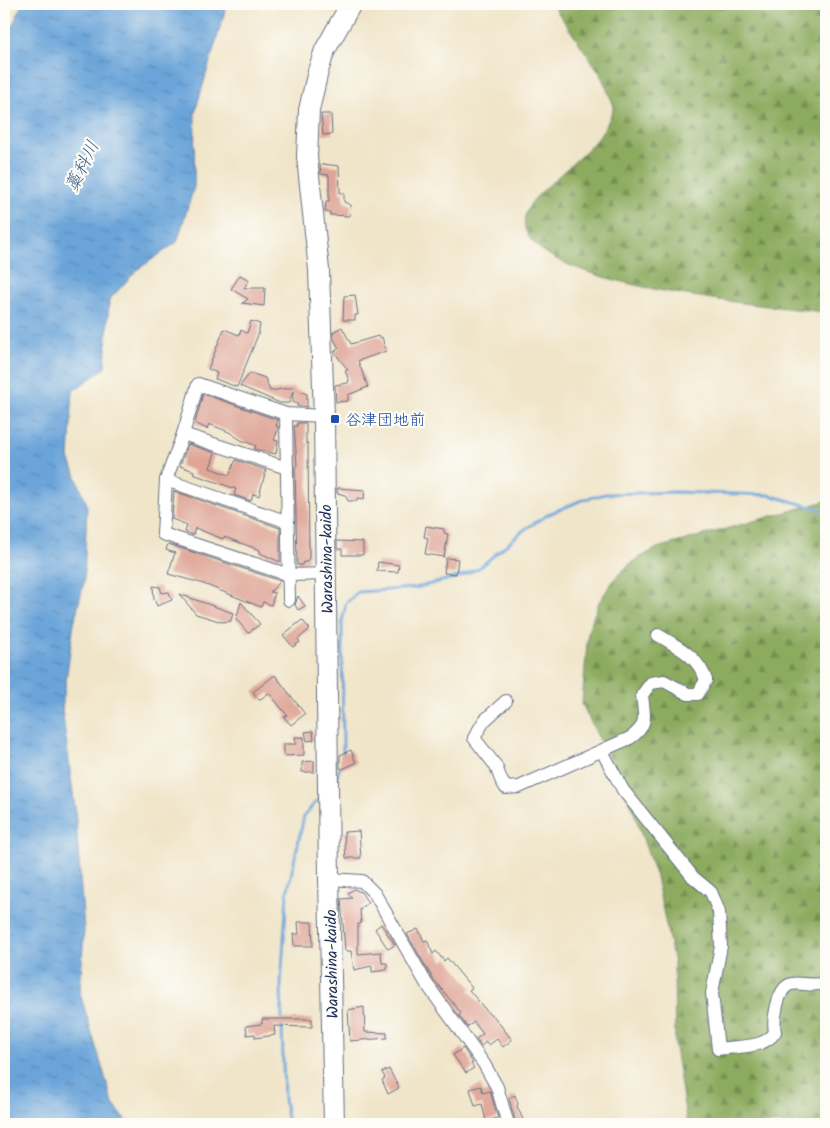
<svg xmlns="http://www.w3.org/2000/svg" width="830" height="1128" font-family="Kalam,'Klee One',sans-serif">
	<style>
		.forest { fill: url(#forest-firs); stroke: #546d5e }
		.water { fill: url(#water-ripples); stroke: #426a9c }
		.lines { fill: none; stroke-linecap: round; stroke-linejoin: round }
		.stream { stroke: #6aa4d9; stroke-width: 3 }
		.building { fill: #dfa698 }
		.minor-casing { stroke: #666f83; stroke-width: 14 }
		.trunk-casing { stroke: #666f83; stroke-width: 22 }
		.minor { stroke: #fff; stroke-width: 12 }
		.trunk { stroke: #fff; stroke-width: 20 }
		.transit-dot { fill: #1a4fb4; stroke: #fdfcf7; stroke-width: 2 }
		.labels { text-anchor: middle; stroke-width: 4.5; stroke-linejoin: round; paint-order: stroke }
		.transit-label { font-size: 16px; fill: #164399; stroke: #fdfcf7; text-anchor: start }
		.street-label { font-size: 16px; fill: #1b2f5e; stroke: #fdfcf7 }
		.water-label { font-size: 18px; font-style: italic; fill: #375889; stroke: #fdfcf7 }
	</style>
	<defs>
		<pattern id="forest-firs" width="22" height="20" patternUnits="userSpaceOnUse" patternTransform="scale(1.25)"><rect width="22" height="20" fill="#8cab5e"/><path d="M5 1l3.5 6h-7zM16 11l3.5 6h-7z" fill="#728c51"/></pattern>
		<pattern id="water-ripples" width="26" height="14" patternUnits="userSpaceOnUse" patternTransform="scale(1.25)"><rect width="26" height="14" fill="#6aa4d9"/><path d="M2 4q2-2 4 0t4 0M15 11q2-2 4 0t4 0" fill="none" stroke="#5686b3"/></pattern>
	</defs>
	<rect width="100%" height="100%" fill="#fdfcf7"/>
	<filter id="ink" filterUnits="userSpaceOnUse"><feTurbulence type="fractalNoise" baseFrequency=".02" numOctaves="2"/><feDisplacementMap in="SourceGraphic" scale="10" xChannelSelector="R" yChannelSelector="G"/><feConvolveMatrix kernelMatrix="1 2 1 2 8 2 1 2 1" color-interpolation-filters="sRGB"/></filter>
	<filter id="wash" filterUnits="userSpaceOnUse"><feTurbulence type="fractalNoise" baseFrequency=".0096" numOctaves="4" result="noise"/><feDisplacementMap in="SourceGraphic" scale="20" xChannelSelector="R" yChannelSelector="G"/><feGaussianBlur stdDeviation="1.12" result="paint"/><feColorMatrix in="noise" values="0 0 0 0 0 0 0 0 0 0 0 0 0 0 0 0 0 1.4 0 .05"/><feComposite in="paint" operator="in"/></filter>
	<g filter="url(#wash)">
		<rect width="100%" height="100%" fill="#f0e5c9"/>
		<g class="forest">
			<path d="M552,4H826V316L815,311C771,306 501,285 526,213C530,201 541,193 550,184C573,162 606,139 614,106L600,73Z"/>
			<path d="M826,501V1124H687L675,1047L674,963L656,877L631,804L582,704L588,631L599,602L616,577L632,562L657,548Z"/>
		</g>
		<path class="water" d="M22,4H227L195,112L194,187L177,242L137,270L109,300L105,368L73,391L69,458L87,505L84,582L74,623L62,709L75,808L84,930L80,993L113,1104L129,1124H4V45Z"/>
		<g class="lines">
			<g class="stream">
				<path d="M343,757L342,622L346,603L358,592L415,588L462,576L479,568L525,529L549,514L582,500L605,494L675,492L769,495L826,511"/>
				<path d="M336,778L341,765"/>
				<path d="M288,1124L284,1099L281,984L287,894L304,816L321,796"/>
			</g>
		</g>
		<g id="blocks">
			<g class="building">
				<path d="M321,114H331L332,134L323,135Z"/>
				<path d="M323,164L339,166L340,193H344V202L351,205L350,216L330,215V212H325L326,201H329V175L321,174L320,166Z"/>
				<path d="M240,275L249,280L244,288H265L264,306L242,303L248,299L231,289Z"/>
				<path d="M355,295L358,315H355V320H343L344,296Z"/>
				<path d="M251,321L260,324L258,335L237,387L215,379L217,373L208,369L224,329L239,335L241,330L247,333Z"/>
				<path d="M342,327L351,344L378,336L379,338L382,337L386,351L358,361L368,387L348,395V401L336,402L335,385L348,383L349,380L345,371L348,370L334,352L339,348L333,338V332Z"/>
				<path d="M250,373L265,378L270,391L295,387L294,389L307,394V407L297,406V403H293V391L289,403H280L240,386Z"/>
				<path d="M203,394L278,420L276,426H278V430L274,440L278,441L276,454L254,449L256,446L241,440L229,432L209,424L207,429L195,423Z"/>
				<path d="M297,423H306V443H308L309,557L307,562H303L302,565H297L295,467L297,465L294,426H297Z"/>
				<path d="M188,444L215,453L210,468L229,475L236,460L266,470L259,496L253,494L251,501L234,495L236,489L193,474L194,471L180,466Z"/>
				<path d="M337,488L365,490L364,499L357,498V501H348L345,495L337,493Z"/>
				<path d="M174,491L280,528V562L260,553V550L224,537L223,539L195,528L193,535L185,532L187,525L172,519Z"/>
				<path d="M426,526L444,529V533L448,534L444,557L425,554L428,538L424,537Z"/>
				<path d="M337,541L363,542V555H342V549H337Z"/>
				<path d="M168,544L281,581L270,592L275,593L271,605L263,602L261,607L201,583L168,574L175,553L166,550Z"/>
				<path d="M446,558L458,559L456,574L444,573Z"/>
				<path d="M378,562L399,565L398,572L377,571Z"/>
				<path d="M153,586L160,587L162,593L169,592L172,600L157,606L154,599Z"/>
				<path d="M179,594L233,613L231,621L222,622L196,614Z"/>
				<path d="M298,596L305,606L298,610L295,605Z"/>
				<path d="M241,602L260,624L248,633L236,619Z"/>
				<path d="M302,620L310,629L298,639L300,642L293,647L283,635Z"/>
				<path d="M275,675L305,714L291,725L284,717L287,715L269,693L259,700L253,692Z"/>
				<path d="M313,731L314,740L307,741L305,732Z"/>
				<path d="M295,737H304V755L284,756V744H296Z"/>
				<path d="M351,750L356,763L342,769L340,768V755Z"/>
				<path d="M314,761V772H302V762Z"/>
				<path d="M359,831L361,858H346L344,832Z"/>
				<path d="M354,889L361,892L368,903L360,909L361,924H358V954L381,952L382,963H387V970L372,972V966L354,970L351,951H345L341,899L352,898L348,893Z"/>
				<path d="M298,922H312L313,946H294L293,934H299Z"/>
				<path d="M381,924L395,945L388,949L375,929Z"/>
				<path d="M418,929L424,941L427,940L433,954L436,951L444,961L447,958L472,988L469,990L490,1015L492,1014L512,1040L503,1047L497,1039L489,1045L486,1042L481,1046L476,1039L483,1034L474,1022L467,1027L459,1015L461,1013L433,979L407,934Z"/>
				<path d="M364,1007L365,1032L387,1033V1038L350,1041L348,1010Z"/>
				<path d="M262,1019H312V1027L274,1026L275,1035L255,1038V1034L247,1035L246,1026L262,1024Z"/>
				<path d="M463,1048L473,1063L471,1064L474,1068L466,1073L453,1055Z"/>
				<path d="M389,1069L399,1088L388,1094L382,1080L385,1078L382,1072Z"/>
				<path d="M481,1086L483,1093L490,1091L498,1118L486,1121L482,1104L475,1106L470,1089Z"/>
				<path d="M515,1095L518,1104L517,1106L525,1124H516L509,1098Z"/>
			</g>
		</g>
	</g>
	<g filter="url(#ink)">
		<use href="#blocks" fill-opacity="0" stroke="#666f83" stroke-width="1"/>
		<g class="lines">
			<g class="minor-casing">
				<g id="minor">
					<path d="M286,414L289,600"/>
					<path d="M324,416L286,414L198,384L183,434L166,480L163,534L289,575L326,574"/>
					<path d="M183,434L287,468"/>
					<path d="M166,480L288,522"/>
					<path d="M506,701L484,721L474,738L496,766L501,780L506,788L519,787L630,738C649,725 644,715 642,695L651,683L664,681L688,694H698L706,680C698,656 678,647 658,635"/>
					<path d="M602,751L623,790L693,877L711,892L719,912L721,946L712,993L718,1049C736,1046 765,1049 775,1032C773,1022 775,1015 777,1005C786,970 801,990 826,983"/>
					<path d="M329,879L362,881L375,894L426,983L484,1064L497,1087L508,1124"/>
				</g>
			</g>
			<g class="trunk-casing">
				<path id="trunk" d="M334,1124L329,879L324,416L319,270L307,157L309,110L318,71L325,50L351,4"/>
			</g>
			<use href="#minor" class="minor"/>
			<use href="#trunk" class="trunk"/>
		</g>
	</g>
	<rect class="transit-dot" x="330" y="414" width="10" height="10" rx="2.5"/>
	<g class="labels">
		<g class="transit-label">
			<text x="345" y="425">谷津団地前</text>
		</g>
		<g class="street-label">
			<text transform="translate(326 559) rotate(-91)" y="6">Warashina-kaido</text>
			<text transform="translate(331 964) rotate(-91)" y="6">Warashina-kaido</text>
		</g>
		<g class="water-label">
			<text transform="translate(82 166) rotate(-64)" y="6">藁科川</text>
		</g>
	</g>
	<rect width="830" height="1128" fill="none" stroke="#fdfcf7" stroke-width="20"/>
</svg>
